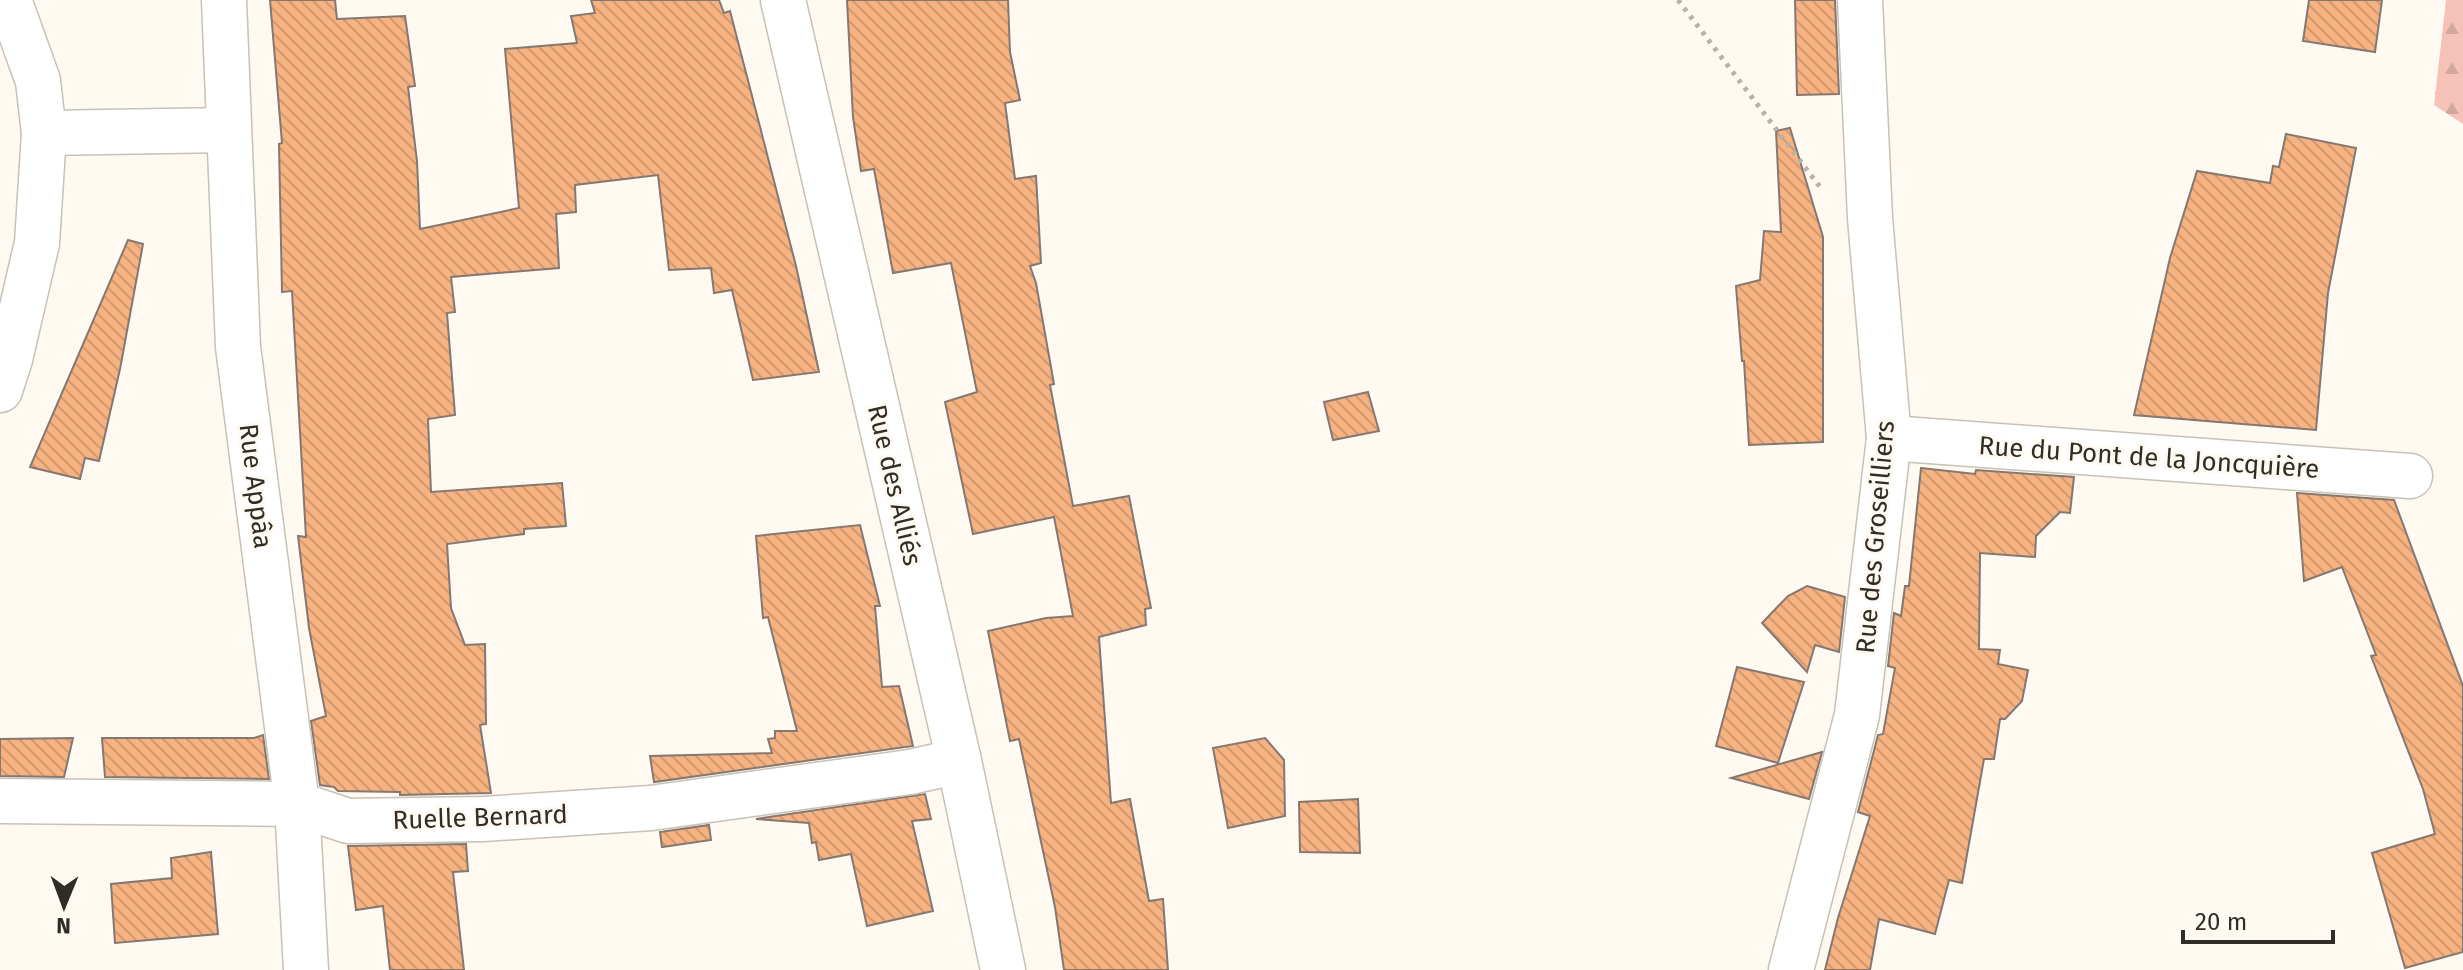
<svg xmlns="http://www.w3.org/2000/svg" width="2463" height="970" font-family="'Fira Sans',sans-serif">
	<style>
		.forest { fill: url(#forest-firs) }
		.building { fill: url(#building-back-hatch); stroke: #847871; stroke-width: 2 }
		.lines { fill: none; stroke-linecap: round; stroke-linejoin: round }
		.street-casing { stroke: #c8c1b5; stroke-width: 47 }
		.secondary-casing { stroke: #c8c1b5; stroke-width: 47 }
		.path { stroke: #b7b3ac; stroke-width: 5; stroke-dasharray: 4 6; stroke-linecap: butt }
		.street { stroke: #fff; stroke-width: 44 }
		.secondary { stroke: #fff; stroke-width: 44 }
		.labels { text-anchor: middle; stroke-width: 6; stroke-linejoin: round; paint-order: stroke }
		.street-label { font-size: 26px; fill: #302d28; stroke: #fefaf2 }
	</style>
	<defs>
		<pattern id="forest-firs" width="22" height="20" patternUnits="userSpaceOnUse" patternTransform="scale(2)"><rect width="22" height="20" fill="#f6c2b8"/><path d="M5 1l3.5 6h-7zM16 11l3.5 6h-7z" fill="#d3a79e"/></pattern>
		<pattern id="building-back-hatch" width="6" height="6" patternUnits="userSpaceOnUse" patternTransform="scale(2)"><rect width="6" height="6" fill="#f7b281"/><path d="M-1 5l2 2M0 0l6 6M5-1l2 2" fill="none" stroke="#d4996f"/></pattern>
	</defs>
	<rect width="100%" height="100%" fill="#fefaf2"/>
	<path class="forest" d="M2446,0H2463V124L2434,105Z"/>
	<g class="building">
		<path d="M270,0H335L337,19L405,16L415,86L408,87L417,161L420,229L519,208L505,49L577,43L571,16L595,13L591,0H719L724,13L730,11L796,266L819,372L753,380L732,290L714,293L711,268L669,270L658,175L575,185L576,212L556,214L559,268L451,277L455,312L447,313L455,415L428,419L431,492L562,483L566,526L524,529V534L447,544L451,608L465,645L485,644L486,724L480,725L491,793L400,795V792L338,791L334,787L320,785L311,721L326,716L309,628L298,536L306,537L292,291L282,292L279,144L282,143Z"/>
		<path d="M847,0H1008L1010,52L1020,100L1005,103L1015,179L1036,176L1041,263L1030,266L1036,283L1054,384L1050,385L1073,506L1129,496L1151,608L1145,609L1146,625L1099,637L1111,803L1130,799L1149,901L1163,899L1168,970H1064L1055,907L1019,739L1010,741L988,631L1046,618L1073,616L1054,517L973,534L945,402L977,392L951,263L893,273L874,169L861,171L853,117Z"/>
		<path d="M1795,0H1835L1839,94L1797,95Z"/>
		<path d="M2309,0H2382L2375,52L2303,41Z"/>
		<path d="M1790,128L1823,237V442L1749,445L1744,361H1742L1736,286L1760,280L1764,231L1781,232L1776,131Z"/>
		<path d="M2286,134L2356,148L2328,293L2316,430L2134,415L2170,258L2197,171L2270,183L2273,166L2279,167Z"/>
		<path d="M128,240L143,244L120,369L99,461L85,458L80,479L30,467Z"/>
		<path d="M1368,392L1379,431L1333,440L1324,402Z"/>
		<path d="M1921,468L1975,474L1976,470L2074,477L2070,513L2060,512L2036,536L2035,557L1980,553L1979,649L2000,650L1998,664L2028,670L2022,701L2005,719H2000L1994,759H1984L1962,883L1949,880L1935,934L1879,919L1870,970H1825L1838,918L1870,816L1858,812L1878,735L1883,734L1895,668L1888,666L1894,613L1901,616L1905,586H1909Z"/>
		<path d="M2297,493L2394,500L2463,686V952L2405,968L2372,853L2435,834L2423,789L2371,656L2376,655L2342,567L2304,581Z"/>
		<path d="M860,525L880,606H875L882,687L899,686L913,746L654,782L650,756L772,753L768,739L775,738V731H797L768,617L763,618L756,536Z"/>
		<path d="M1807,586L1845,597L1839,652L1815,645L1807,672L1762,623L1788,596Z"/>
		<path d="M1737,667L1804,682L1778,763L1716,746Z"/>
		<path d="M263,735L269,779L105,777L102,738H254Z"/>
		<path d="M73,738L64,777L0,776V739Z"/>
		<path d="M1265,738L1284,760L1285,816L1228,828L1213,748Z"/>
		<path d="M1822,752L1809,799L1731,778Z"/>
		<path d="M925,794L931,819L912,821L933,911L867,926L851,854L819,860L816,842L812,843L809,823L756,819Z"/>
		<path d="M1358,799L1360,853L1300,852L1299,802Z"/>
		<path d="M709,825L711,840L662,847L660,832Z"/>
		<path d="M466,844L468,871L453,872L464,970H390L383,906L356,910L348,846Z"/>
		<path d="M211,852L218,934L115,943L111,884L172,878L171,858Z"/>
	</g>
	<g class="lines">
		<g class="street-casing">
			<g id="street">
				<path d="M9,0L38,81L44,133"/>
				<path d="M0,390L10,359L37,243L44,133L228,130"/>
				<path d="M1889,438L2410,476"/>
				<path d="M0,801L297,804L348,821L483,819L651,808L910,772L959,761"/>
				<path d="M1791,970L1857,715L1889,438L1870,218L1860,0"/>
			</g>
		</g>
		<g class="secondary-casing">
			<g id="secondary">
				<path d="M224,0L238,347L297,804L306,970"/>
				<path d="M783,0L959,761L1003,970"/>
			</g>
		</g>
		<path class="path" d="M1678,0L1820,187"/>
		<use href="#street" class="street"/>
		<use href="#secondary" class="secondary"/>
	</g>
	<g class="labels">
		<g class="street-label">
			<text transform="translate(2149 457) rotate(4)" y="9">Rue du Pont de la Joncquière</text>
			<text transform="translate(895 485) rotate(77)" y="9">Rue des Alliés</text>
			<text transform="translate(256 486) rotate(83)" y="9">Rue Appâa</text>
			<text transform="translate(1875 537) rotate(-85)" y="9">Rue des Groseilliers</text>
			<text transform="translate(480 817) rotate(-2)" y="9">Ruelle Bernard</text>
		</g>
	</g>
	<g transform="translate(64 906) rotate(181)" stroke="#fefaf2" stroke-width="6" paint-order="stroke">
	<path d="M0-6L14 30L0 20L-14 30Z" fill="#302d28"/>
	<text y="-12" font-size="22" font-weight="bold" text-anchor="middle" fill="#302d28">N</text>
	</g>
	<path d="M2183 930v12h150v-12" fill="none" stroke="#302d28" stroke-width="4"/>
	<text x="2195" y="930" font-size="24" fill="#302d28" stroke="#fefaf2" stroke-width="6" paint-order="stroke">20 m</text>
</svg>
